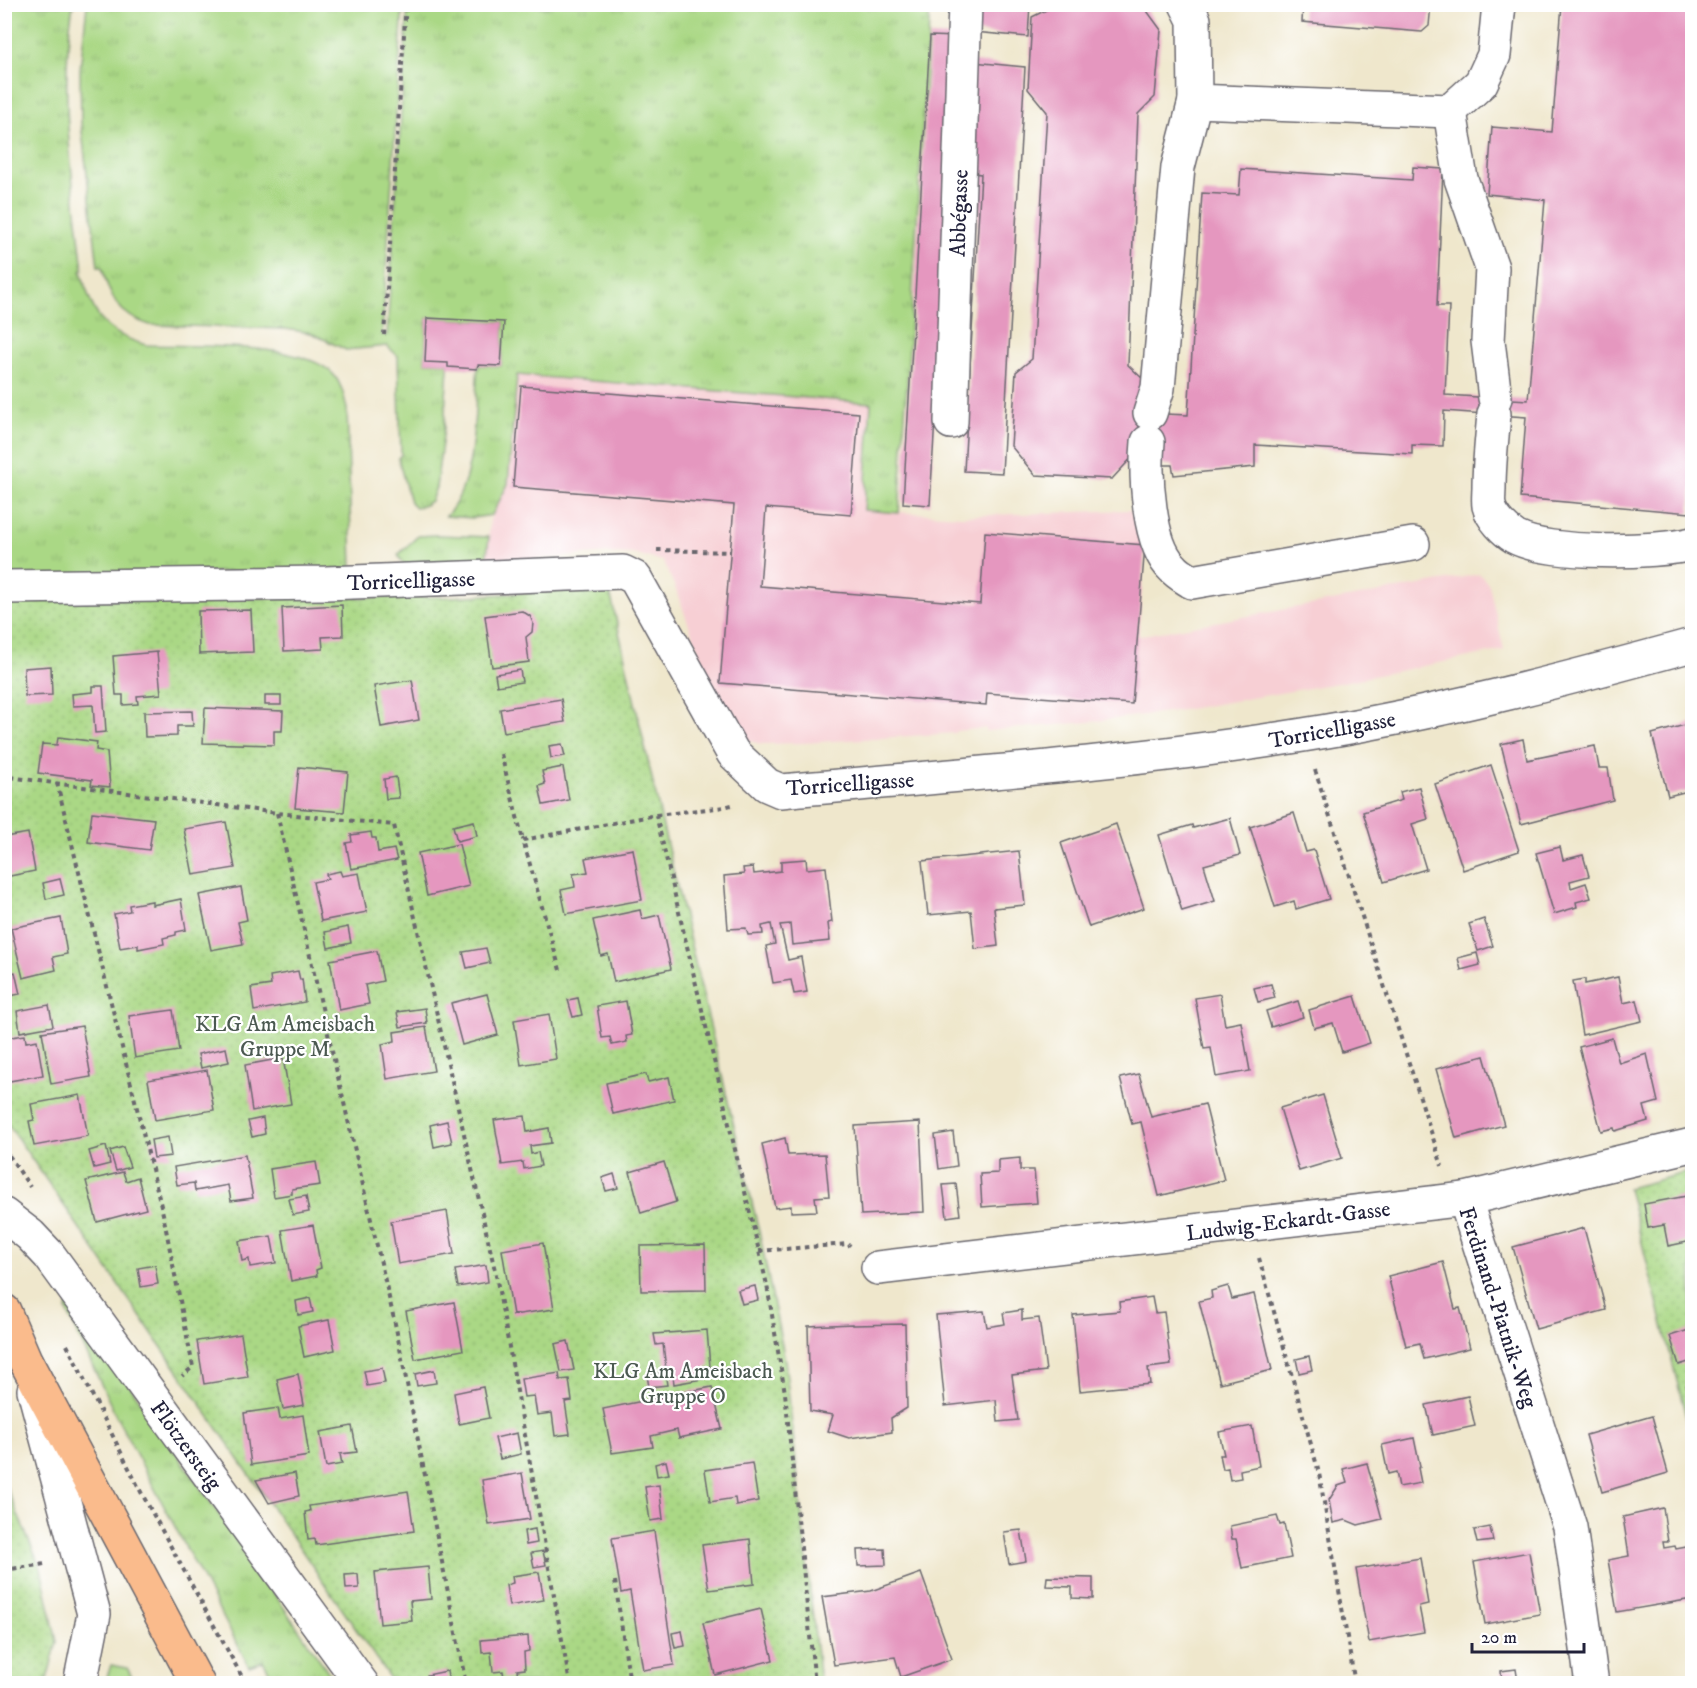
<svg xmlns="http://www.w3.org/2000/svg" width="1697" height="1688" font-family="'IM FELL DW Pica',serif">
	<style>
		.built { fill: #f7cfd4 }
		.grass { fill: url(#grass-tufts); stroke: #667d60; stroke-width: 1.5 }
		.park { fill: url(#park-dots); stroke: #667d60; stroke-width: 1.5 }
		.building { fill: #e597bf }
		.lines { fill: none; stroke-linecap: round; stroke-linejoin: round }
		.minor-casing { stroke: #6a676e; stroke-width: 36 }
		.major-casing { stroke: #6a676e; stroke-width: 36 }
		.path { stroke: #6a676e; stroke-width: 4; stroke-dasharray: 4.5 4.5; stroke-linecap: butt }
		.minor { stroke: #fff; stroke-width: 33 }
		.major { stroke: #fabb8c; stroke-width: 33 }
		.labels { text-anchor: middle; stroke-width: 4.5; stroke-linejoin: round; paint-order: stroke }
		.street-label { font-size: 22px; fill: #22223b; stroke: #fff }
		.park-label { font-size: 22px; fill: #4b5951; stroke: #fff }
	</style>
	<defs>
		<pattern id="grass-tufts" width="24" height="20" patternUnits="userSpaceOnUse" patternTransform="scale(1.5)"><rect width="24" height="20" fill="#aad885"/><path d="M3 7l-1-3M5 7V3M7 7l1-3M15 17l-1-3M17 17v-4M19 17l1-3" fill="none" stroke="#92b974"/></pattern>
		<pattern id="park-dots" width="8" height="8" patternUnits="userSpaceOnUse" patternTransform="scale(1.5)"><rect width="8" height="8" fill="#aad885"/><path d="M2 2h.1M6 6h.1" fill="none" stroke="#92b974" stroke-width="1.8" stroke-linecap="round"/></pattern>
	</defs>
	<rect width="100%" height="100%" fill="#fff"/>
	<filter id="ink" filterUnits="userSpaceOnUse"><feTurbulence type="fractalNoise" baseFrequency=".0167" numOctaves="2"/><feDisplacementMap in="SourceGraphic" scale="12" xChannelSelector="R" yChannelSelector="G"/><feConvolveMatrix kernelMatrix="1 2 1 2 8 2 1 2 1" color-interpolation-filters="sRGB"/></filter>
	<filter id="wash" filterUnits="userSpaceOnUse"><feTurbulence type="fractalNoise" baseFrequency=".008" numOctaves="4" result="noise"/><feDisplacementMap in="SourceGraphic" scale="24" xChannelSelector="R" yChannelSelector="G"/><feGaussianBlur stdDeviation="1.35" result="paint"/><feColorMatrix in="noise" values="0 0 0 0 0 0 0 0 0 0 0 0 0 0 0 0 0 1.4 0 .05"/><feComposite in="paint" operator="in"/></filter>
	<g filter="url(#wash)">
		<rect width="100%" height="100%" fill="#efe7cc"/>
		<path class="built" d="M517,375L871,403L865,510L961,516L1130,510L1145,545L1138,636L1480,574L1489,585L1504,650L1343,682L1182,710L1089,722L986,731V728L956,731L955,733L804,743L762,744L744,740L721,713L675,587L663,561L633,554L606,553L486,563L490,520L508,484Z"/>
		<g class="grass">
			<path d="M502,4L548,7L549,4L930,5L899,513L864,510L871,403L517,375L508,484L492,515L473,518L446,516C477,485 474,408 478,365L501,366L504,322L427,318L425,362L448,363V367L444,428L436,487L431,501L423,506L415,507L410,502L398,458L401,455L398,356L387,346L346,350L311,333L286,329L150,325C119,316 109,297 102,267H98L81,123L80,70L87,5H403L382,335H387L408,5Z"/>
			<path d="M5,5H73C58,92 73,183 83,270L81,271C93,315 101,332 146,345C191,347 304,341 334,375C342,385 344,396 347,409L352,569L5,577Z"/>
			<path d="M437,535L489,537L486,563L404,565L398,555L418,536Z"/>
			<path d="M71,1301L336,1683H276L263,1661L249,1666L116,1416L67,1311L68,1302Z"/>
			<path d="M111,1665L127,1668L135,1683H105Z"/>
		</g>
		<g class="park">
			<path d="M609,588L666,840L760,1236L785,1360L820,1683H393L5,1120V600L450,597Z"/>
			<path d="M1692,1171V1440L1628,1188Z"/>
			<path d="M4,1482L41,1569L57,1642L46,1683H5Z"/>
		</g>
		<g id="blocks">
			<g class="building">
				<path d="M976,4H1030L1028,37L974,32Z"/>
				<path d="M1058,4H1142L1161,30L1155,97L1138,114L1128,365L1145,381L1142,413L1188,415L1202,193L1239,195L1241,169L1412,180L1413,167L1443,169L1437,306H1449L1445,395L1528,400L1545,200L1487,194L1492,127L1552,132L1562,4H1692V486L1690,513L1520,498L1526,417L1444,411L1443,446L1412,445V454L1255,445V467L1174,475L1172,465H1154L1135,454L1112,479L1035,475L1011,446L1016,372L1032,359L1047,112L1028,89L1032,17Z"/>
				<path d="M1303,4H1431L1429,26L1422,32L1302,22Z"/>
				<path d="M930,36L957,37L930,505L903,503Z"/>
				<path d="M973,62L1025,67L1002,473L964,471L981,174L964,172Z"/>
				<path d="M427,318L504,322L501,366L478,365L477,369L448,367V363L425,362Z"/>
				<path d="M521,386L859,413L851,515L766,508L760,586L980,604L985,532L1145,545L1132,704L987,693L986,705L720,683L734,505L513,487Z"/>
				<path d="M342,605L343,636L322,637L323,649L284,651L282,608Z"/>
				<path d="M251,610L253,652L199,654L198,611Z"/>
				<path d="M522,611L530,616L533,623L532,632L526,637L529,662L492,667L485,616Z"/>
				<path d="M157,652L161,694L137,696L138,704L123,705V695H116L113,656Z"/>
				<path d="M51,666L52,695L25,696L24,668Z"/>
				<path d="M520,670L522,682L497,686L495,674Z"/>
				<path d="M412,680L419,720L381,727L374,686Z"/>
				<path d="M93,686H103L106,732L95,733L93,705L73,706L72,694L93,692Z"/>
				<rect x="265" y="696" width="16" height="9"/>
				<path d="M561,699L565,722L504,732L500,709Z"/>
				<path d="M205,708L283,711L282,731H274V745L203,743Z"/>
				<path d="M192,711L193,726H177V736L145,737L144,712Z"/>
				<path d="M1692,723V790L1668,796L1652,734Z"/>
				<path d="M58,737L97,742L96,750L107,752L110,787L91,785L92,780L38,773L42,744L57,745Z"/>
				<path d="M1523,739L1527,760L1595,746L1599,768H1608L1613,800L1521,824L1501,744Z"/>
				<path d="M562,744L565,756L551,758L549,746Z"/>
				<path d="M1491,765L1519,851L1463,870L1435,784Z"/>
				<path d="M299,767L348,772L344,812L295,808Z"/>
				<path d="M563,767L569,800L543,805L539,786L545,784L542,771Z"/>
				<path d="M396,777L399,798L386,799L384,779Z"/>
				<path d="M1419,787L1428,819L1412,824L1426,869L1384,882L1363,812L1402,800L1400,792Z"/>
				<path d="M92,812L154,819L149,850L88,842Z"/>
				<path d="M1294,813L1306,852L1314,850L1329,899L1296,909L1294,901L1275,907L1250,827Z"/>
				<path d="M1230,818L1240,855L1204,865L1215,901L1182,911L1159,835L1192,825L1193,828Z"/>
				<path d="M474,821L477,836L457,841L453,826Z"/>
				<path d="M226,822L235,868L193,875L184,829Z"/>
				<path d="M1116,824L1144,908L1089,927L1061,843Z"/>
				<path d="M371,832L372,838H376L378,852L394,849L397,860L351,869L346,843L352,842L351,835Z"/>
				<path d="M28,833L35,871L5,877V837Z"/>
				<path d="M459,844L469,886L427,896L418,853Z"/>
				<path d="M1560,847L1563,860L1583,855L1589,876L1570,881L1571,888L1586,883L1591,898L1576,902L1577,907L1554,914L1536,853Z"/>
				<path d="M633,849L642,900L566,914L561,890L575,887L573,874L588,872L585,858Z"/>
				<path d="M1019,851L1025,905L994,908L998,946L975,949L971,911L928,915L922,861Z"/>
				<path d="M806,859L807,869L826,867L832,922L828,923L830,941L792,945L790,924L780,925L788,960L801,957L807,992L794,994L791,980L773,983L766,946L775,944L771,924L762,926L763,934L748,935L746,928L728,929L724,876L744,874L743,868L753,867L754,874L781,871V861Z"/>
				<path d="M340,871L342,876L359,873L367,912L321,921L313,882L328,879L326,874Z"/>
				<path d="M60,879L64,895L46,899L43,883Z"/>
				<path d="M241,887L247,920L238,922L243,944L211,950L199,895Z"/>
				<path d="M181,899L186,930L176,932V935L163,938L164,944L138,949V945L120,948L114,914L130,911L129,905L152,901V905Z"/>
				<path d="M640,910L642,919L659,915L671,969L614,982L608,954L601,956L593,920Z"/>
				<path d="M61,918L67,954L53,957L56,970L23,978L11,928Z"/>
				<path d="M1484,919L1493,946L1478,951L1469,924Z"/>
				<path d="M348,927L351,943L328,948L325,932Z"/>
				<path d="M486,948L490,963L467,968L463,952Z"/>
				<path d="M377,951L383,981L365,985L369,1004L339,1010L330,960Z"/>
				<path d="M1477,953L1480,965L1461,970L1458,958Z"/>
				<path d="M298,971L300,980L302,979L305,1002L254,1011L251,988L271,985L270,976Z"/>
				<path d="M15,972L20,994L5,997L4,974Z"/>
				<path d="M1618,977L1623,1003L1637,1000L1642,1021L1582,1035L1573,981L1585,979V984Z"/>
				<path d="M1271,984L1275,998L1258,1002L1254,988Z"/>
				<path d="M487,994L498,1035L462,1045L451,1003Z"/>
				<path d="M1220,994L1225,1025L1241,1022L1250,1071L1216,1077L1211,1048L1204,1049L1195,998Z"/>
				<path d="M1355,996L1370,1043L1342,1052L1333,1023L1314,1028L1309,1010Z"/>
				<path d="M578,998L582,1015L573,1017L568,1000Z"/>
				<path d="M626,1001L632,1035L626,1036L627,1042L612,1045L610,1037L602,1038L597,1006Z"/>
				<path d="M1298,1001L1303,1017L1271,1027L1266,1011Z"/>
				<path d="M49,1005L53,1026L20,1032L17,1011Z"/>
				<path d="M425,1008L427,1023L400,1027L397,1012Z"/>
				<path d="M173,1010L179,1051L135,1058L129,1016Z"/>
				<path d="M549,1014L556,1059L521,1065L514,1020Z"/>
				<path d="M82,1026L91,1077L51,1084L42,1032Z"/>
				<path d="M426,1027L434,1071L387,1079L382,1044L395,1041L394,1032Z"/>
				<path d="M25,1035L26,1042L37,1040L43,1075L4,1082V1038Z"/>
				<path d="M1612,1038L1619,1063L1647,1054L1658,1102L1644,1106L1648,1121L1615,1131L1614,1128L1601,1131L1579,1047Z"/>
				<path d="M226,1048L229,1062L201,1068L198,1054Z"/>
				<path d="M1484,1056L1504,1125L1456,1138L1436,1069Z"/>
				<path d="M283,1058L291,1104L252,1111L245,1065Z"/>
				<path d="M207,1070L214,1110L155,1120L148,1080Z"/>
				<path d="M646,1074L648,1082L669,1077L674,1100L613,1114L606,1083Z"/>
				<path d="M1139,1074L1151,1117L1205,1104L1224,1180L1159,1196L1141,1122L1132,1124L1120,1078Z"/>
				<path d="M80,1095L88,1136L34,1146L29,1121L34,1120L31,1104Z"/>
				<path d="M1323,1095L1342,1158L1299,1171L1280,1108Z"/>
				<path d="M525,1116L527,1132L549,1128L551,1143L530,1146L531,1154L538,1152L541,1166L524,1169L523,1162L502,1165L494,1120Z"/>
				<path d="M263,1118L265,1134L252,1137L248,1121Z"/>
				<path d="M447,1121L452,1143L434,1147L430,1125Z"/>
				<path d="M920,1122L924,1212L861,1215L855,1126Z"/>
				<path d="M953,1132L957,1166L939,1169L935,1135Z"/>
				<path d="M168,1137L171,1156L154,1158L151,1140Z"/>
				<path d="M785,1138L788,1155L825,1154L829,1196L815,1197L817,1211L791,1212V1206L775,1208L762,1144Z"/>
				<path d="M106,1146L110,1164L94,1168L89,1151Z"/>
				<path d="M123,1147L130,1167L116,1171L110,1151Z"/>
				<path d="M245,1155L253,1198L231,1201L228,1185L195,1191L194,1183L177,1185L174,1167Z"/>
				<path d="M1020,1158V1170H1034L1037,1203L982,1207L980,1174L998,1173V1160Z"/>
				<path d="M316,1162L320,1185L292,1189V1194L274,1197L270,1169Z"/>
				<path d="M664,1162L676,1202L641,1213L630,1172Z"/>
				<path d="M123,1172L126,1181L138,1177L146,1209L97,1222L86,1181Z"/>
				<path d="M614,1174L618,1188L606,1191L602,1178Z"/>
				<path d="M956,1184L960,1215L947,1217L943,1185Z"/>
				<path d="M1692,1195V1241L1668,1246L1664,1225L1648,1228L1644,1204Z"/>
				<path d="M306,1196L309,1212L293,1215L289,1199Z"/>
				<path d="M447,1211L454,1254L398,1264L391,1221Z"/>
				<path d="M313,1225L321,1268L316,1270L317,1276L291,1281L282,1230Z"/>
				<path d="M1584,1228L1606,1310L1536,1329L1513,1247Z"/>
				<path d="M271,1236L276,1263L250,1267L249,1259L242,1261L239,1241Z"/>
				<path d="M543,1243L554,1309L513,1315L502,1250Z"/>
				<path d="M705,1245L706,1290L641,1291L640,1246Z"/>
				<path d="M1443,1262L1455,1309L1460,1308L1470,1348L1424,1359L1420,1343L1406,1346L1388,1276Z"/>
				<path d="M155,1265L158,1284L141,1287L138,1268Z"/>
				<path d="M486,1265L488,1282L458,1287L455,1270Z"/>
				<path d="M755,1286L758,1300L742,1304L738,1290Z"/>
				<path d="M1228,1286L1232,1299L1254,1294L1272,1370L1220,1383L1199,1301L1212,1298L1211,1291Z"/>
				<path d="M1152,1297L1155,1313L1164,1312L1171,1365L1148,1368L1150,1384L1080,1391L1073,1315L1120,1311L1119,1302Z"/>
				<path d="M310,1298L313,1312L298,1315L296,1301Z"/>
				<path d="M454,1302L463,1350L415,1359L406,1311Z"/>
				<path d="M1022,1310V1320L1039,1318L1046,1371L1012,1375L1018,1420L998,1422L996,1400L945,1406L936,1315L984,1311L987,1327L1005,1324L1003,1313Z"/>
				<path d="M329,1320L335,1350L304,1357L298,1326Z"/>
				<path d="M853,1324V1325L905,1324L907,1408L891,1418L892,1432L849,1438L828,1431L833,1415L810,1411L808,1326Z"/>
				<path d="M1692,1329V1361L1679,1365L1670,1336Z"/>
				<path d="M707,1330L710,1367H706L708,1378L674,1384L672,1368L666,1369L663,1344L656,1345L654,1334Z"/>
				<path d="M241,1334L248,1377L204,1384L197,1341Z"/>
				<path d="M568,1341L574,1370L561,1372L555,1344Z"/>
				<path d="M1309,1356L1312,1370L1299,1373L1296,1359Z"/>
				<path d="M382,1368L385,1383L367,1386L364,1371Z"/>
				<path d="M434,1370L436,1383L417,1386L415,1374Z"/>
				<path d="M665,1372L667,1385L649,1387L647,1375Z"/>
				<path d="M559,1373L560,1380L569,1379L572,1401L565,1402L570,1434L555,1436L552,1413L537,1415L534,1396L524,1397L521,1379Z"/>
				<path d="M298,1374L304,1405L283,1409L277,1379Z"/>
				<path d="M1692,1383V1410L1686,1385Z"/>
				<path d="M483,1387L489,1418L459,1424L454,1393Z"/>
				<path d="M712,1387L722,1429L679,1438L677,1430L651,1436L653,1447L612,1453L603,1409Z"/>
				<path d="M1468,1396L1475,1426L1433,1435L1426,1405Z"/>
				<path d="M278,1408L280,1419L303,1415L309,1456L251,1465L244,1413Z"/>
				<path d="M1652,1416L1668,1473L1602,1492L1586,1435Z"/>
				<path d="M352,1426L357,1452L340,1454L342,1464L326,1467L320,1432Z"/>
				<path d="M1252,1426L1259,1466L1240,1470L1241,1478L1230,1480L1228,1468L1223,1469L1220,1455H1224L1219,1432Z"/>
				<path d="M517,1433L521,1454L500,1459L495,1438Z"/>
				<path d="M1414,1438L1420,1467L1418,1468L1421,1483L1399,1487L1396,1472L1388,1474L1382,1445Z"/>
				<path d="M666,1461L669,1474L657,1476L655,1464Z"/>
				<path d="M752,1463L758,1501L736,1505L735,1498L710,1502L705,1470Z"/>
				<path d="M1367,1463L1382,1519L1358,1525L1346,1520L1333,1523L1329,1500L1338,1486L1347,1483L1343,1469Z"/>
				<path d="M295,1473L299,1496L269,1503L256,1480Z"/>
				<path d="M522,1473L530,1519L489,1525L482,1480Z"/>
				<path d="M659,1485L663,1519L650,1521L645,1487Z"/>
				<path d="M408,1491L414,1531L316,1545L315,1539L308,1540L305,1512L310,1511L309,1506Z"/>
				<path d="M1663,1508L1668,1542H1663L1664,1548L1675,1546L1676,1549L1692,1546V1599L1617,1612L1608,1560L1629,1556L1623,1517Z"/>
				<path d="M1277,1516L1280,1525L1284,1524L1291,1558L1242,1568L1236,1539H1232L1230,1526Z"/>
				<path d="M1490,1527L1493,1541L1477,1543L1474,1530Z"/>
				<path d="M535,1529L537,1543L526,1545L524,1531Z"/>
				<path d="M4,1530L9,1553H4Z"/>
				<path d="M1021,1530L1026,1561L1009,1564L1004,1532Z"/>
				<path d="M654,1531L674,1665L643,1670L630,1591L621,1593L612,1538Z"/>
				<path d="M750,1539L754,1584L709,1590L702,1545Z"/>
				<path d="M885,1549L886,1565L858,1566L857,1550Z"/>
				<path d="M543,1551L546,1565L534,1567L531,1553Z"/>
				<path d="M1529,1552L1540,1614L1485,1624L1474,1562Z"/>
				<path d="M1420,1558L1428,1604L1419,1606L1424,1632L1369,1642L1356,1569Z"/>
				<path d="M428,1567L431,1599L410,1601L412,1621L380,1624L375,1572Z"/>
				<path d="M539,1572L544,1600L509,1606L506,1585L513,1583L512,1576Z"/>
				<path d="M921,1573L952,1659L901,1677L895,1657L834,1665L822,1597L871,1591Z"/>
				<path d="M358,1574L359,1588L346,1589L345,1575Z"/>
				<path d="M1047,1577L1093,1578V1599L1072,1598V1587L1046,1586Z"/>
				<path d="M761,1609L773,1660L715,1675L703,1623Z"/>
				<path d="M682,1631L685,1646L675,1648L672,1633Z"/>
				<path d="M528,1636L529,1651L524,1652L525,1669L517,1670L518,1677L504,1678L503,1671L493,1672L491,1652L482,1653L481,1640Z"/>
				<path d="M1516,1669L1518,1682L1502,1684L1501,1671Z"/>
				<path d="M447,1671L449,1683H428L427,1675Z"/>
				<path d="M1289,1680L1290,1683H1275V1682Z"/>
			</g>
		</g>
	</g>
	<g filter="url(#ink)">
		<use href="#blocks" fill-opacity="0" stroke="#6a676e" stroke-width="1.5"/>
		<g class="lines">
			<g class="minor-casing">
				<g id="minor">
					<path d="M1186,4L1194,20L1195,101L1450,111L1461,179L1492,268L1488,341L1495,398"/>
					<path d="M1450,111L1481,83L1494,55L1499,4"/>
					<path d="M1150,413L1158,388L1178,167L1195,101"/>
					<path d="M1494,414C1492,438 1489,463 1489,487C1489,493 1488,501 1489,506C1492,518 1505,531 1515,537C1548,555 1656,553 1692,544"/>
					<path d="M951,422L965,4"/>
					<path d="M1148,442C1145,474 1148,545 1173,568C1178,574 1186,578 1192,582L1413,544"/>
					<path d="M4,587L326,583L623,572L635,578L733,753L767,785L781,791C955,775 1130,763 1303,735C1435,714 1564,680 1692,645"/>
					<path d="M1465,1199L1570,1527L1592,1684"/>
					<path d="M4,1215L30,1235L49,1255L362,1684"/>
					<path d="M878,1268L1465,1199L1692,1145"/>
					<path d="M34,1390L94,1614L80,1684"/>
				</g>
			</g>
			<g class="major-casing">
				<path id="major" d="M4,1311L25,1360L198,1684"/>
			</g>
			<g class="path">
				<path d="M564,5V4"/>
				<path d="M384,335L406,4"/>
				<path d="M657,550L730,552"/>
				<path d="M4,698L9,777L277,813L394,825L496,1275L570,1684"/>
				<path d="M501,754L523,840"/>
				<path d="M1315,770L1442,1166"/>
				<path d="M57,783L163,1214L193,1367L182,1376"/>
				<path d="M277,813L396,1328L466,1684"/>
				<path d="M656,815L724,807L735,804"/>
				<path d="M560,970L523,840L656,815L767,1285L785,1393L815,1684"/>
				<path d="M4,1148L30,1187"/>
				<path d="M759,1251L848,1244L850,1246"/>
				<path d="M1259,1258L1319,1473L1355,1684"/>
				<path d="M67,1345L141,1492L246,1684"/>
				<path d="M4,1570L45,1564"/>
				<path d="M615,1581L630,1684"/>
			</g>
			<use href="#minor" class="minor"/>
			<use href="#major" class="major"/>
		</g>
	</g>
	<g class="labels">
		<g class="street-label">
			<text transform="translate(958 213) rotate(-88)" y="8">Abbégasse</text>
			<text transform="translate(411 580) rotate(-2)" y="8">Torricelligasse</text>
			<text transform="translate(1332 729) rotate(-10)" y="8">Torricelligasse</text>
			<text transform="translate(850 783) rotate(-4)" y="8">Torricelligasse</text>
			<text transform="translate(1288 1220) rotate(-7)" y="8">Ludwig-Eckardt-Gasse</text>
			<text transform="translate(1499 1307) rotate(72)" y="8">Ferdinand-Piatnik-Weg</text>
			<text transform="translate(187 1445) rotate(54)" y="8">Flötzersteig</text>
		</g>
		<g class="park-label">
			<text x="285" y="1031">KLG Am Ameisbach<tspan x="285" dy="25">Gruppe M</tspan></text>
			<text x="683" y="1378">KLG Am Ameisbach<tspan x="683" dy="25">Gruppe O</tspan></text>
		</g>
	</g>
	<rect width="1697" height="1688" fill="none" stroke="#fff" stroke-width="24"/>
	<path d="M1472 1643v9h112v-9" fill="none" stroke="#22223b" stroke-width="3"/>
	<text x="1481" y="1643" font-size="18" fill="#22223b" stroke="#ffffff" stroke-width="4.5" paint-order="stroke">20 m</text>
</svg>
